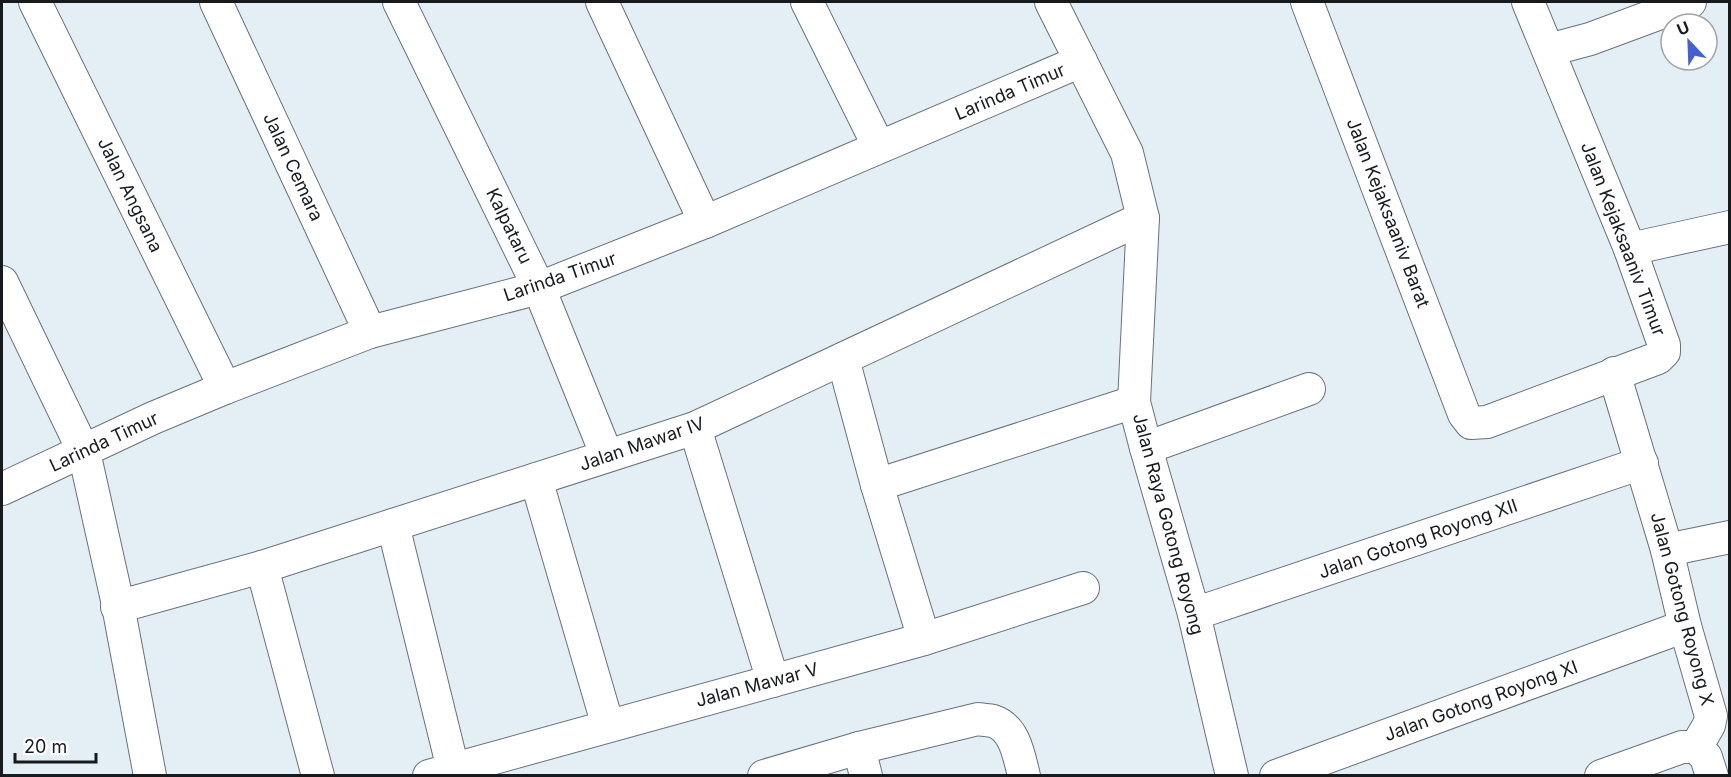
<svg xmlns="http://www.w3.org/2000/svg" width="1731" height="777" font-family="Inter,sans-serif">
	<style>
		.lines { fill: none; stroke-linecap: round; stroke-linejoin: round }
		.minor-casing { stroke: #697279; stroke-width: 34 }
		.minor { stroke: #fff; stroke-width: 32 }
		.labels { text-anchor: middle; stroke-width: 5; stroke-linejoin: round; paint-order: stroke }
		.street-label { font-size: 18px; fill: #181b1e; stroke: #fff }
	</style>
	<rect width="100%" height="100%" fill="#e3eef5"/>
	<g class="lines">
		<g class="minor-casing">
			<g id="minor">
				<path d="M35,2L225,388"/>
				<path d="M216,2L370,332"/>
				<path d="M399,2L539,288L607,456"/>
				<path d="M602,2L705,222"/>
				<path d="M807,2L879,147"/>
				<path d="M1051,2L1127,153L1143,218L1134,402L1146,448L1194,614L1232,776"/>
				<path d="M1307,2L1464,414L1471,423L1487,422L1658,358L1664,352V345L1630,249L1528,2"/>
				<path d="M1549,50L1590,39L1690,2"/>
				<path d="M1630,249L1730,227"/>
				<path d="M2,282L84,452L117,600L150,776"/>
				<path d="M843,359L877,485L924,639"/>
				<path d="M1614,373L1667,550L1685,626L1711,716L1709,725L1696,747"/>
				<path d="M695,428L773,681"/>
				<path d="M1146,448L1309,389"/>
				<path d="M536,479L608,726"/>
				<path d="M877,485L1134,402"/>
				<path d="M2,489L153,418L225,388L370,332L539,288L705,222L1081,61"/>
				<path d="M393,525L453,769"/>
				<path d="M1667,550L1730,537"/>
				<path d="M262,567L318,776"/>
				<path d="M117,607L262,567L695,428L1143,218"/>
				<path d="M1194,614L1642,463"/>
				<path d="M1696,747L1706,757L1712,776"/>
				<path d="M859,748L866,776"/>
				<path d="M429,776L924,639L1083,588"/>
				<path d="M764,776L859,748L978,719C983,720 988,720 993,721C1015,728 1019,756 1024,776"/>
				<path d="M1276,776L1685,626"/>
				<path d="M1601,776L1682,747H1696"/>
			</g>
		</g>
		<use href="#minor" class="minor"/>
	</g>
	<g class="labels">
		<g class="street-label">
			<text transform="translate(1010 92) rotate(-23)" y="6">Larinda Timur</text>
			<text transform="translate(293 167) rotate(65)" y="6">Jalan Cemara</text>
			<text transform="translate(130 195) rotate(64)" y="6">Jalan Angsana</text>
			<text transform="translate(1388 213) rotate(69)" y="6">Jalan Kejaksaaniv Barat</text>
			<text transform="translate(509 226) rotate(64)" y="6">Kalpataru</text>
			<text transform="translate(1623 239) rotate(69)" y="6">Jalan Kejaksaaniv Timur</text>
			<text transform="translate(560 277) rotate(-19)" y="6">Larinda Timur</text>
			<text transform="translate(104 442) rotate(-25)" y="6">Larinda Timur</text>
			<text transform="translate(642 444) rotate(-19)" y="6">Jalan Mawar IV</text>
			<text transform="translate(1168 524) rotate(75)" y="6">Jalan Raya Gotong Royong</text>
			<text transform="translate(1418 539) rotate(-19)" y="6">Jalan Gotong Royong XII</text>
			<text transform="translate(1682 609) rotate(75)" y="6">Jalan Gotong Royong X</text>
			<text transform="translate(757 685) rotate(-15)" y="6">Jalan Mawar V</text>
			<text transform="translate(1481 701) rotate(-20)" y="6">Jalan Gotong Royong XI</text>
		</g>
	</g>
	<rect width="1731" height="777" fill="none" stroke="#181b1e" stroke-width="6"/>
	<g transform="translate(1689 42) rotate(337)"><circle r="28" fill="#ffffff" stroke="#a3a4a5" stroke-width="1.5"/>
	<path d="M0-4.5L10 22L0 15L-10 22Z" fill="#4460d3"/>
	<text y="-9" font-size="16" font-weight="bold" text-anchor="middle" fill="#181b1e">U</text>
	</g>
	<path d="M15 753v9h81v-9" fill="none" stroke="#181b1e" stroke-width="3"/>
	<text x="24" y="753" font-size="18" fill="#181b1e" stroke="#ffffff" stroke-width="4.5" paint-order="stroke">20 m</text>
</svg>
